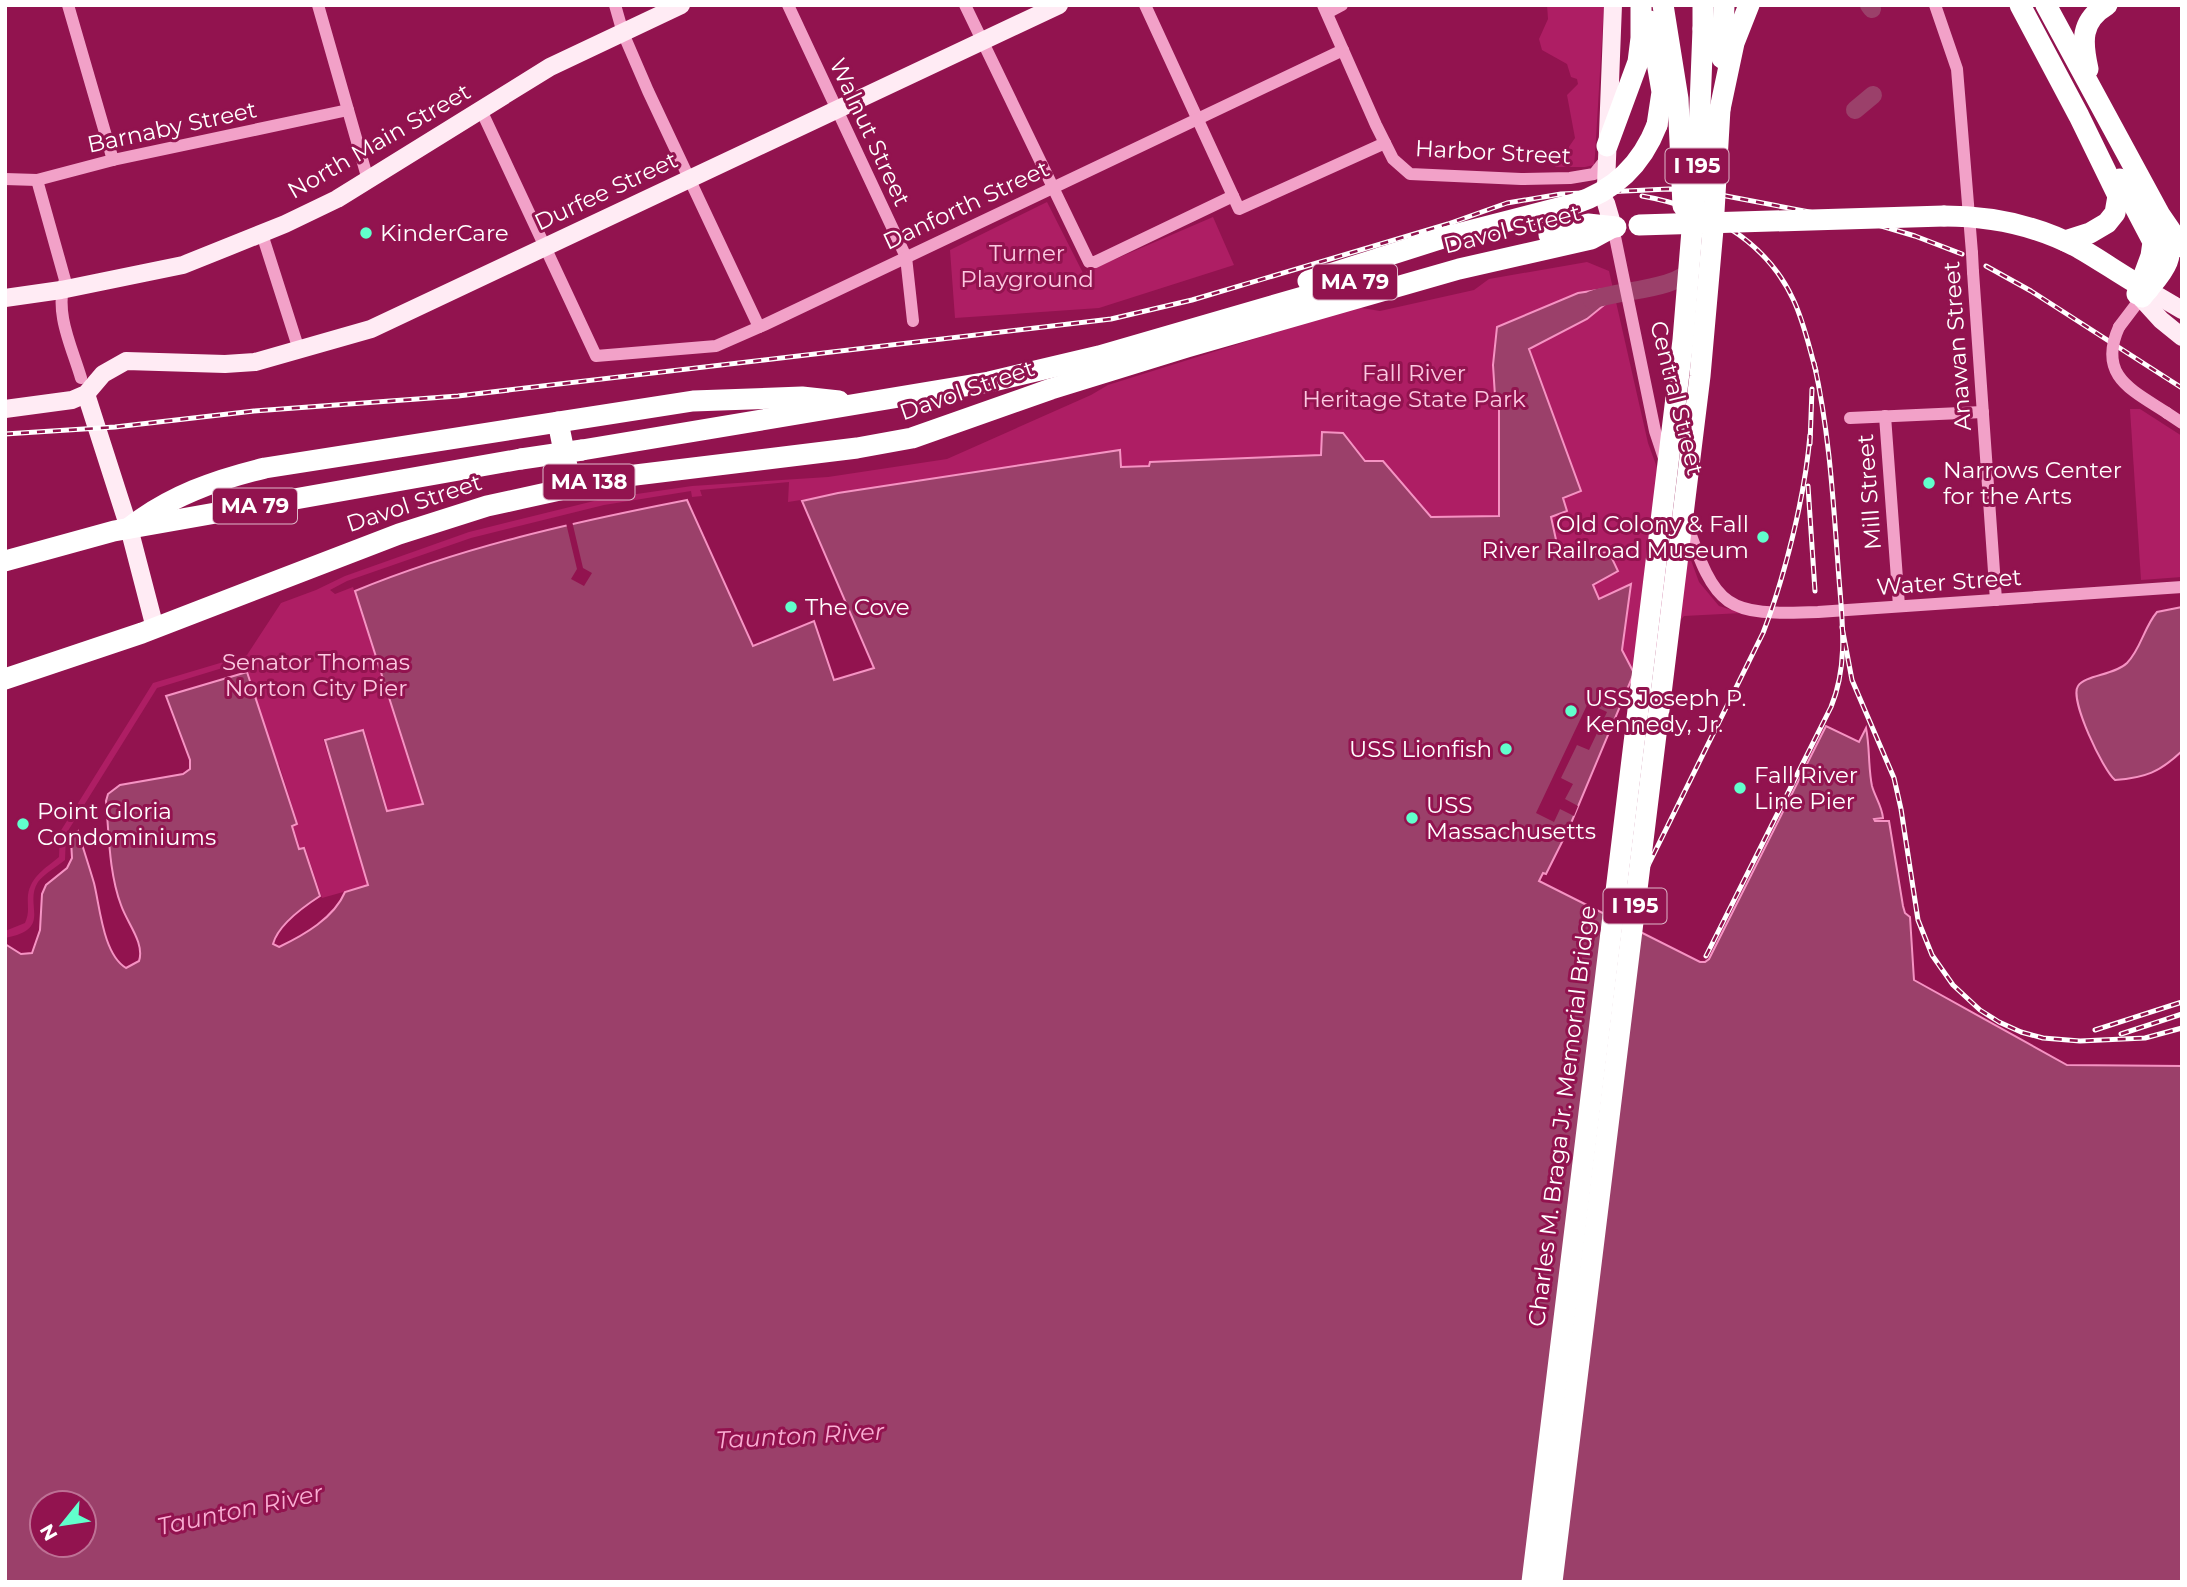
<svg xmlns="http://www.w3.org/2000/svg" width="2187" height="1587" font-family="Montserrat,sans-serif">
	<style>
		.green { fill: #ae1e64 }
		.water { fill: #9b406a; stroke: #f593c3; stroke-width: 2; fill-rule: evenodd }
		.pier { fill: #92134f }
		.lines { fill: none; stroke-linecap: round; stroke-linejoin: round }
		.river { stroke: #9b406a; stroke-width: 18 }
		.minor { stroke: #f2a1c8; stroke-width: 12 }
		.major { stroke: #ffebf4; stroke-width: 18 }
		.highway { stroke: #fff; stroke-width: 21 }
		.rail-casing { stroke: #fff; stroke-width: 5 }
		.rail { stroke: #92134f; stroke-width: 2.5; stroke-dasharray: 8; stroke-linecap: butt }
		.minor-bridge { stroke: #f2a1c8; stroke-width: 12 }
		.highway-bridge { stroke: #fff; stroke-width: 21 }
		.poi-dot { fill: #61ffcc; stroke: #92134f; stroke-width: 2.5 }
		.labels { text-anchor: middle; stroke-width: 6; stroke-linejoin: round; paint-order: stroke }
		.shield { fill: #92134f; stroke: #deb8ca; stroke-width: 2 }
		.shield-label { font-size: 21px; font-weight: bold; fill: #fff }
		.street-label { font-size: 23px; fill: #fff; stroke: #92134f }
		.poi-label { font-size: 23px; fill: #fff; stroke: #92134f; text-anchor: start }
		.park-label { font-size: 23px; fill: #fcc8e1; stroke: #92134f }
		.water-label { font-size: 24px; font-style: italic; fill: #f9add2; stroke: #92134f }
	</style>
	<rect width="100%" height="100%" fill="#92134f"/>
	<g class="green">
		<path d="M1547,5H1604L1595,155L1594,165L1585,167H1555L1575,138L1567,95L1578,84L1577,79L1571,77L1567,64L1542,50L1539,39L1548,19Z"/>
		<path d="M1047,202L1083,273L1213,217L1234,265L1099,308L955,318L950,250Z"/>
		<path d="M1587,262L1609,271L1648,443L1699,582L1719,606L1742,613L1684,616L1634,673L1622,650L1630,585L1599,599L1593,585L1560,558L1551,517L1563,498L1581,491L1529,348L1587,319L1609,301L1497,327L1493,365L1495,396H1499V516L1431,517L1383,461H1365L1342,433H1322L1321,455L1150,462V466L1121,468L1120,450L788,502L789,482L700,490L702,496L692,497L691,491L604,505L471,538L347,581L330,590L335,594L353,587L422,804L388,810L364,729L323,739L368,885L322,898L305,847L300,848L293,826L298,824L279,764H276L247,668L252,659L157,688L66,834L65,860C58,866 44,874 38,882C23,905 54,929 5,938V931L25,923C30,912 27,906 28,895C31,876 46,868 59,857L60,832L153,683L247,655L281,603L316,590L345,576L469,532L602,499L692,486L828,477L947,459L1091,395L1108,385L1356,307L1380,311L1474,290L1489,279Z"/>
		<path d="M2130,409H2140L2182,436V577L2141,580Z"/>
	</g>
	<g class="water">
		<path d="M1612,288L1614,299L1609,301L1587,319L1529,349L1581,491L1563,498L1567,511L1551,517L1560,558L1609,552L1618,571L1593,585L1599,599L1631,584L1622,650L1634,673L1569,828L1546,874L1543,873L1539,881L1700,962H1705L1709,959L1826,726L1859,742L1866,728C1870,747 1868,767 1872,786C1875,797 1882,806 1883,818L1874,819L1875,821H1889L1903,906L1905,913L1910,917L1914,980L2067,1065L2182,1066V1582H5V944L21,954L32,953L40,930L42,894L46,885L67,868L72,858L71,840L74,833L78,831C83,848 89,866 94,883C100,907 103,954 126,968L139,961C145,943 127,923 121,905C109,873 109,835 106,801L108,794L120,785L183,774L190,769V760L166,696L247,672L297,824L292,826L299,849L304,848L320,896C303,907 278,925 273,944L279,947C304,935 334,918 345,892L368,885L325,740L363,730L387,811L423,804L355,591C462,547 574,522 687,500L753,646L814,621L834,680L874,668L802,501L838,493L1120,450L1121,467L1149,466L1150,462L1321,455L1322,432L1343,433L1365,461H1383L1431,517L1499,516V397L1495,396L1493,365L1497,327L1578,293ZM42,1503H84V1545H42Z"/>
		<path d="M2182,607V751C2160,772 2145,778 2115,780C2103,770 2069,699 2078,686C2085,675 2115,675 2127,663C2141,649 2144,627 2157,612Z"/>
	</g>
	<g class="pier">
		<path d="M572,521L583,568L592,573L584,586L571,579L577,569L566,523Z"/>
		<path d="M1588,703L1607,712L1589,750L1577,745L1561,778L1573,784L1565,799L1578,806L1574,816L1560,809L1554,822L1536,813Z"/>
	</g>
	<g class="lines">
		<g class="river">
			<path d="M1869,5L1872,9"/>
			<path d="M1855,110L1873,95"/>
			<path d="M1592,300C1623,289 1675,291 1696,266"/>
		</g>
		<g class="minor">
			<path d="M68,5L113,160"/>
			<path d="M318,5L368,180"/>
			<path d="M615,5L623,33L648,91L759,327"/>
			<path d="M788,5L906,257L913,321"/>
			<path d="M965,5L1089,262H1095L1233,196"/>
			<path d="M1145,5L1239,209L1385,143"/>
			<path d="M1323,5L1376,125L1393,159L1410,174L1521,179L1570,178L1594,174L1606,159"/>
			<path d="M1935,5L1957,69L1972,253"/>
			<path d="M1327,13L1342,5"/>
			<path d="M481,110L596,356L716,346L764,325L1343,50"/>
			<path d="M5,179L37,180L113,160L348,110"/>
			<path d="M37,180L65,280C54,313 72,347 81,378"/>
			<path d="M1613,227L1655,431L1665,461"/>
			<path d="M262,234L299,350"/>
			<path d="M1973,272L1996,600"/>
			<path d="M2119,327L2141,298"/>
			<path d="M2167,413L2182,423"/>
			<path d="M1885,416L1899,606"/>
			<path d="M1850,418L1983,412"/>
			<path d="M1686,521C1716,609 1725,616 1818,612L2182,587"/>
		</g>
		<g class="major">
			<path d="M1606,185L1613,5"/>
			<path d="M1606,203L1613,227"/>
			<path d="M2148,290L2182,310"/>
			<path d="M5,298L61,290L183,265L285,224L337,199L550,67L681,5"/>
			<path d="M2141,298L2161,320L2182,337"/>
			<path d="M86,394L129,528L155,628"/>
			<path d="M5,409L72,400L86,394L103,374L126,361L225,364L255,362L371,329L1059,5"/>
		</g>
		<g class="highway">
			<path d="M1703,5V29"/>
			<path d="M2020,5L2079,116L2118,196L2115,213L2107,223L2090,233L2065,241"/>
			<path d="M2046,5L2160,215L2182,247"/>
			<path d="M1650,21L1662,92L1657,125"/>
			<path d="M1722,58L1724,5"/>
			<path d="M2088,69C2082,42 2080,21 2107,5"/>
			<path d="M1720,109L1734,43L1749,5"/>
			<path d="M1607,146L1638,62L1641,38V5"/>
			<path d="M2120,179L2153,242L2151,256L2137,294"/>
			<path d="M1944,216C1991,216 2036,225 2079,248C2102,261 2124,277 2148,290"/>
			<path d="M1549,235L1588,224L1616,227"/>
			<path d="M1308,281L1380,258"/>
			<path d="M2142,297C2159,275 2178,261 2166,230"/>
			<path d="M558,422L571,486"/>
			<path d="M582,450L989,382L1099,356L1348,284"/>
			<path d="M129,528C170,496 215,480 265,468L693,401L802,397L839,401"/>
			<path d="M5,561L114,531L521,459"/>
			<path d="M5,679L142,633L399,534L487,506L619,477L857,448L912,438L1051,389L1187,347L1459,269L1591,239L1613,227"/>
		</g>
		<g class="rail-casing">
			<g id="rail">
				<path d="M1642,196C1705,207 1765,239 1793,299C1804,322 1809,347 1816,371"/>
				<path d="M1986,266L2031,291L2182,388"/>
				<path d="M5,434L115,427L254,411L458,396L1111,319L1192,300L1448,224L1507,203L1561,194L1669,189L1705,192L1878,225L1915,236L1962,254"/>
				<path d="M1810,444L1812,389"/>
				<path d="M1808,486L1815,591"/>
				<path d="M1842,627L1852,680L1894,778L1901,809L1918,920L1932,955L1953,985L1980,1010L1999,1022L2021,1032L2043,1038L2080,1041L2145,1038L2182,1028"/>
				<path d="M1632,898L1763,633C1785,576 1805,496 1810,435"/>
				<path d="M1706,956L1831,707C1850,661 1841,613 1838,565C1833,497 1829,430 1814,363"/>
				<path d="M2095,1030L2182,1002"/>
				<path d="M2121,1034L2182,1014"/>
			</g>
		</g>
		<use href="#rail" class="rail"/>
		<g class="minor-bridge">
			<path d="M1972,253L1973,272"/>
			<path d="M2119,327C2097,376 2132,390 2167,413"/>
		</g>
		<g class="highway-bridge">
			<path d="M1663,5L1678,99L1683,206"/>
			<path d="M1639,225L1944,216"/>
			<path d="M1380,258L1446,237L1574,204C1614,191 1642,164 1657,125"/>
			<path d="M521,459L582,450"/>
			<path d="M1532,1582L1683,340L1698,157L1703,29"/>
			<path d="M1552,1582L1700,376L1713,229L1720,109"/>
		</g>
	</g>
	<g class="poi-dot">
		<circle cx="366" cy="233" r="7"/>
		<circle cx="1929" cy="483" r="7"/>
		<circle cx="1763" cy="537" r="7"/>
		<circle cx="791" cy="607" r="7"/>
		<circle cx="1571" cy="711" r="7"/>
		<circle cx="1506" cy="749" r="7"/>
		<circle cx="1740" cy="788" r="7"/>
		<circle cx="1412" cy="818" r="7"/>
		<circle cx="23" cy="824" r="7"/>
	</g>
	<g class="labels">
		<g class="shield">
			<rect x="1665.5" y="148.5" width="63" height="35" rx="5"/>
			<rect x="1313" y="264.5" width="84" height="35" rx="5"/>
			<rect x="543.5" y="464.5" width="91" height="35" rx="5"/>
			<rect x="213" y="488.5" width="84" height="35" rx="5"/>
			<rect x="1603.5" y="888.5" width="63" height="35" rx="5"/>
		</g>
		<g class="shield-label">
			<text x="1697" y="173">I 195</text>
			<text x="1355" y="289">MA 79</text>
			<text x="589" y="489">MA 138</text>
			<text x="255" y="513">MA 79</text>
			<text x="1635" y="913">I 195</text>
		</g>
		<g class="street-label">
			<text transform="translate(172 127) rotate(-12)" y="8">Barnaby Street</text>
			<text transform="translate(870 132) rotate(65)" y="8">Walnut Street</text>
			<text transform="translate(379 141) rotate(-30)" y="8">North Main Street</text>
			<text transform="translate(1493 152) rotate(3)" y="8">Harbor Street</text>
			<text transform="translate(606 191) rotate(-25)" y="8">Durfee Street</text>
			<text transform="translate(966 205) rotate(-25)" y="8">Danforth Street</text>
			<text transform="translate(1512 229) rotate(-14)" y="8">Davol Street</text>
			<text transform="translate(1957 346) rotate(-94)" y="8">Anawan Street</text>
			<text transform="translate(967 390) rotate(-19)" y="8">Davol Street</text>
			<text transform="translate(1677 398) rotate(76)" y="8">Central Street</text>
			<text transform="translate(1869 492) rotate(-94)" y="8">Mill Street</text>
			<text transform="translate(414 503) rotate(-18)" y="8">Davol Street</text>
			<text transform="translate(1949 582) rotate(-4)" y="8">Water Street</text>
			<text transform="translate(1562 1116) rotate(-83)" y="8">Charles M. Braga Jr. Memorial Bridge</text>
		</g>
		<g class="poi-label">
			<text x="380" y="241">KinderCare</text>
			<text x="1943" y="478">Narrows Center<tspan x="1943" dy="26">for the Arts</tspan></text>
			<text x="1749" y="532" text-anchor="end">Old Colony &amp; Fall<tspan x="1749" dy="26">River Railroad Museum</tspan></text>
			<text x="805" y="615">The Cove</text>
			<text x="1585" y="706">USS Joseph P.<tspan x="1585" dy="26">Kennedy, Jr.</tspan></text>
			<text x="1492" y="757" text-anchor="end">USS Lionfish</text>
			<text x="1754" y="783">Fall River<tspan x="1754" dy="26">Line Pier</tspan></text>
			<text x="1426" y="813">USS<tspan x="1426" dy="26">Massachusetts</tspan></text>
			<text x="37" y="819">Point Gloria<tspan x="37" dy="26">Condominiums</tspan></text>
		</g>
		<g class="park-label">
			<text x="1027" y="261">Turner<tspan x="1027" dy="26">Playground</tspan></text>
			<text x="1414" y="381">Fall River<tspan x="1414" dy="26">Heritage State Park</tspan></text>
			<text x="316" y="670">Senator Thomas<tspan x="316" dy="26">Norton City Pier</tspan></text>
		</g>
		<g class="water-label">
			<text transform="translate(800 1436) rotate(-3)" y="8">Taunton River</text>
			<text transform="translate(240 1510) rotate(-12)" y="8">Taunton River</text>
		</g>
	</g>
	<rect width="2187" height="1587" fill="none" stroke="#ffffff" stroke-width="14"/>
	<g transform="translate(63 1524) rotate(240)"><circle r="33" fill="#92134f" stroke="#be7195" stroke-width="2"/>
	<path d="M0-5L12 26L0 18L-12 26Z" fill="#61ffcc"/>
	<text y="-10" font-size="19" font-weight="bold" text-anchor="middle" fill="#ffffff">N</text>
	</g>
</svg>
